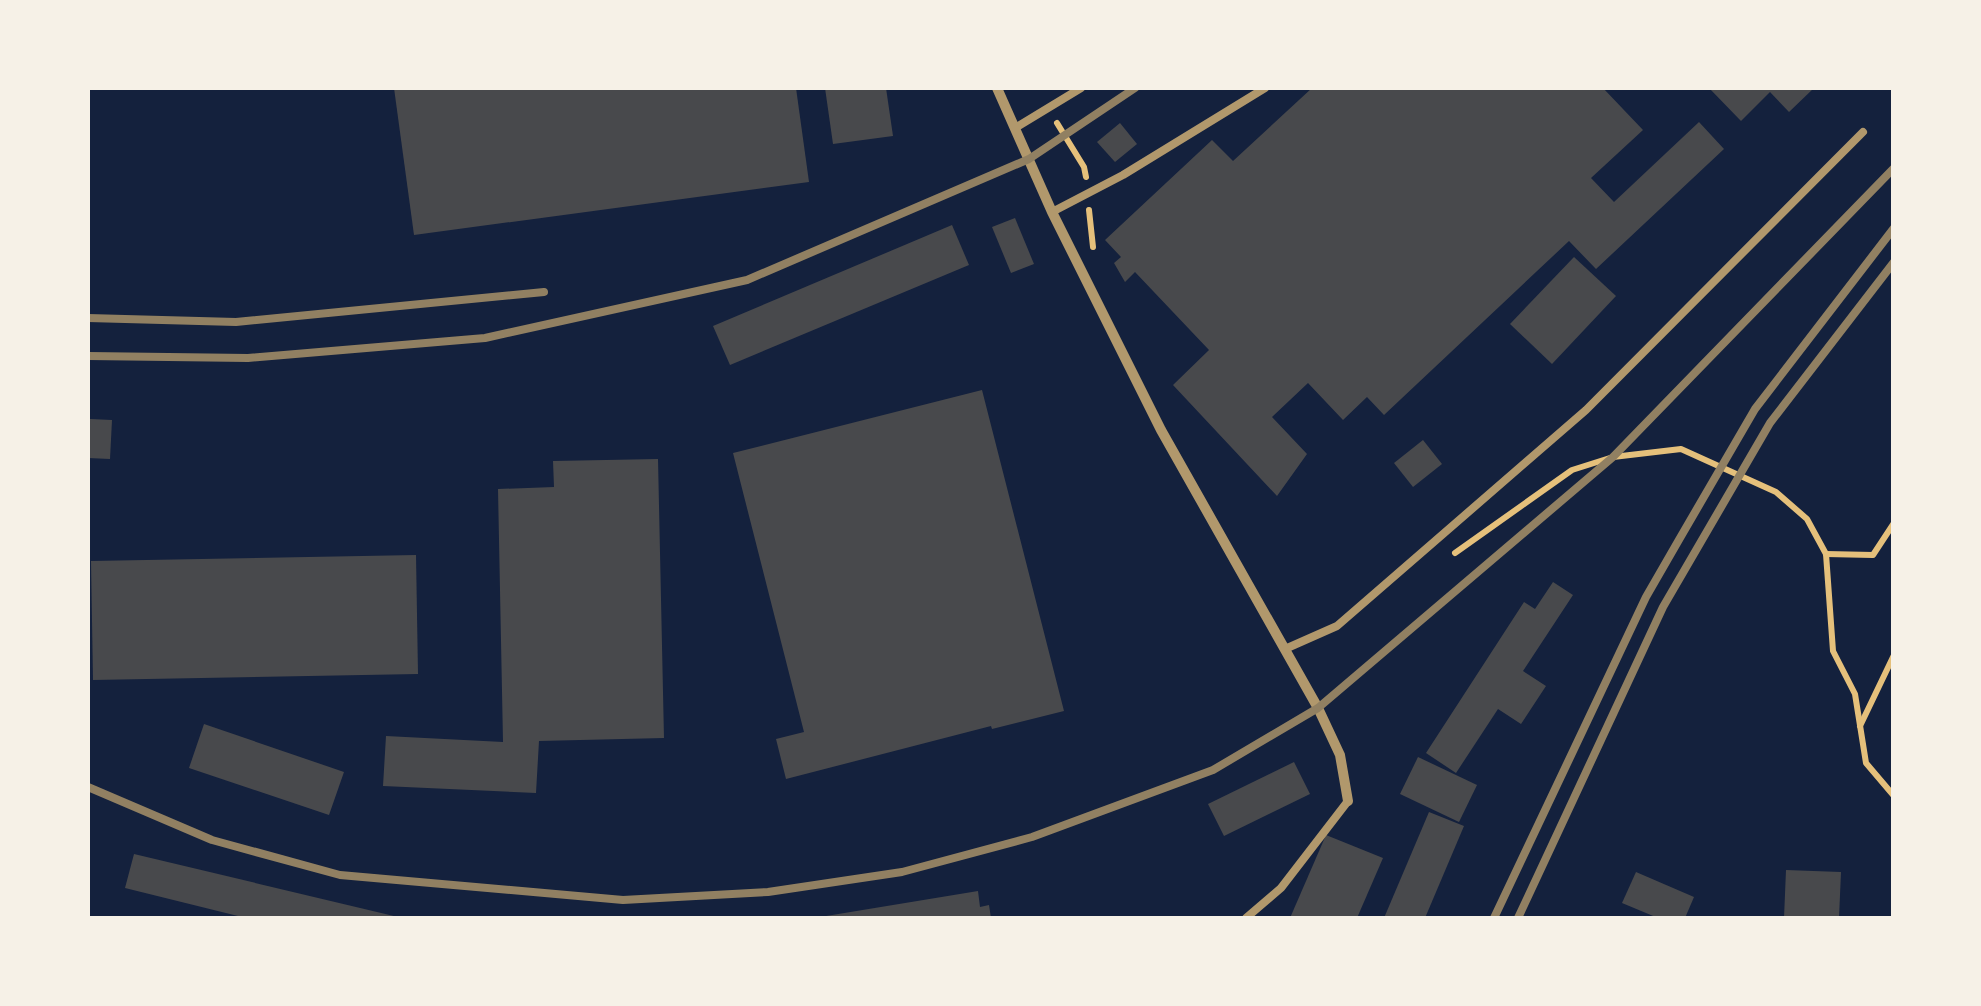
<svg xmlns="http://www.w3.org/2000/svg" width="1981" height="1006" font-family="Roboto,sans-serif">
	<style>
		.building { fill: #48494c }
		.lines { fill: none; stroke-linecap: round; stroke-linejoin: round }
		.path { stroke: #e5c07b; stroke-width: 6 }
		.service { stroke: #b1986c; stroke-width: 8 }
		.minor { stroke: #b1986c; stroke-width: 10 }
		.rail { stroke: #918062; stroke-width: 8 }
	</style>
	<rect width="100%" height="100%" fill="#14213d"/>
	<g class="building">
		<path d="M394,88H796L809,182L414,235Z"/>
		<path d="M825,88H886L893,136L833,144Z"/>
		<path d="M1312,88H1603L1643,130L1591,178L1614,202L1699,122L1724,149L1596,269L1569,241L1384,415L1367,397L1343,420L1308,383L1272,417L1307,454L1277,496L1173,385L1209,350L1135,272L1125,282L1114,263L1121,257L1105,240L1212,140L1233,161Z"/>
		<path d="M1709,88H1814L1789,112L1770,92L1741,121Z"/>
		<path d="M1120,123L1137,144L1115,162L1097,142Z"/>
		<path d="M1015,218L1034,264L1011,273L992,227Z"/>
		<path d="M952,225L969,265L730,365L713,326Z"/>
		<path d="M1574,257L1616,296L1552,364L1510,324Z"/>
		<path d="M982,390L1064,711L992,729L991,726L786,779L776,739L804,732L733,453Z"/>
		<path d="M90,419L112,420L110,459L88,458Z"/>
		<path d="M1423,440L1442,464L1413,487L1394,463Z"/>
		<path d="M658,459L664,738L539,741L536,793L383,786L386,736L503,742L498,489L554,487L553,461Z"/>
		<path d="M416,555L418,674L93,680L91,561Z"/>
		<path d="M1553,582L1573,595L1523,671L1546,686L1521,724L1498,709L1456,773L1426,753L1524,602L1535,609Z"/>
		<path d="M204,724L344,772L329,815L189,768Z"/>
		<path d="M1418,757L1477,785L1459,822L1400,794Z"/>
		<path d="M1294,762L1310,794L1224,836L1208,804Z"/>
		<path d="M1429,812L1464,826L1425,918H1384Z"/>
		<path d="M1326,835L1383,858L1357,918H1290Z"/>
		<path d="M134,854L398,917V918H246L125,888Z"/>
		<path d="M1786,870L1841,872L1839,918H1784Z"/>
		<path d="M1636,872L1694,897L1685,918H1658L1622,903Z"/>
		<path d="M978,891L980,907L989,905L991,918H814Z"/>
	</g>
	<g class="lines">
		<g class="path">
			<path d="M1057,123L1084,167L1086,177"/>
			<path d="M1089,210L1093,247"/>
			<path d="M1455,553L1572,470L1613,457L1681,449L1776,492L1807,519L1826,554L1833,651L1855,694L1866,763L1894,796"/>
			<path d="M1826,554L1873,555L1894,523"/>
			<path d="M1860,726L1894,655"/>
		</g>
		<g class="service">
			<path d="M1015,128L1081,88"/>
			<path d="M1052,212L1123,175L1265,88"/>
			<path d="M1285,649L1337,626L1586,410L1863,132"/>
			<path d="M1246,918L1281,888L1348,801"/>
		</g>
		<path class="minor" d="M997,88L1052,212L1161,430L1318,708L1340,755L1348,801"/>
		<g class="rail">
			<path d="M88,318L236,322L544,292"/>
			<path d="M88,356L248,358L485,338L747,280L1029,159L1135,88"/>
			<path d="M88,787L212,840L340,875L623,900L768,892L902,872L1032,837L1213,770L1318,708L1613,457L1894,168"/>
			<path d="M1494,918L1646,597L1680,538L1755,409L1894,228"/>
			<path d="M1518,918L1663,607L1770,423L1894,262"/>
		</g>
	</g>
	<rect width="1981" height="1006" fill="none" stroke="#f6f1e7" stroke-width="180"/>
</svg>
